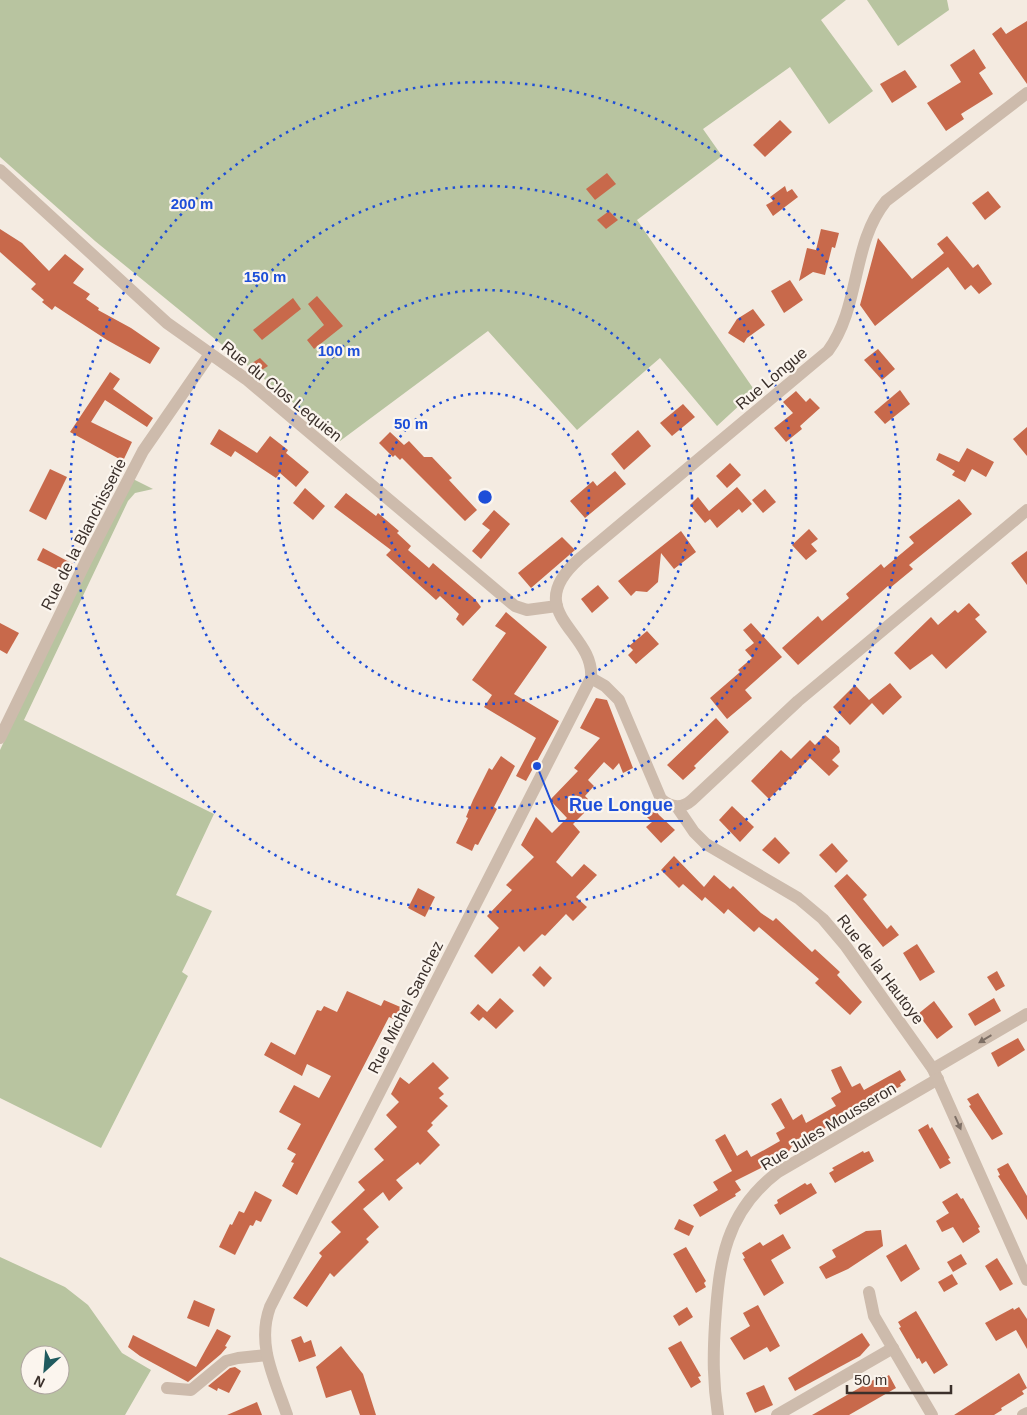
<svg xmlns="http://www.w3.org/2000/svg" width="1027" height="1415" font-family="Helvetica,sans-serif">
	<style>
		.green { fill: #b8c4a0; fill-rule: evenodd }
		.building { fill: #c8694b }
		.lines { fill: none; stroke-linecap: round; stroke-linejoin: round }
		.street { stroke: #cdbbac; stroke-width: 12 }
		.oneway { fill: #7d6f65 }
		.ring { fill: none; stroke: #1d4ed8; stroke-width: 2.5; stroke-dasharray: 2.5 5 }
		.labels { text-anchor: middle; stroke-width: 4.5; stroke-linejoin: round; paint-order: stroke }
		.street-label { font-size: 16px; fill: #3b302b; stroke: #fbf5ee }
		.centre { fill: #1d4ed8; stroke: #fbf5ee; stroke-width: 2.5 }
		.ring-label { font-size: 15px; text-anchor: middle; font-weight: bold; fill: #1d4ed8; stroke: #fbf5ee; stroke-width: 4.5; stroke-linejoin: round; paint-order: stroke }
		.leader { fill: none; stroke: #1d4ed8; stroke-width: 2 }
		.callout-dot { fill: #1d4ed8; stroke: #fbf5ee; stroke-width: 2 }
		.callout-label { font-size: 18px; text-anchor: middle; font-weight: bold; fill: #1d4ed8; stroke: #fbf5ee; stroke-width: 4.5; stroke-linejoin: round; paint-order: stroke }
	</style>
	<rect width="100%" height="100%" fill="#f4ebe1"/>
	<g class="green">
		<path d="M0,0H846L821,20L873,91L829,124L790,67L703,129L722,156L637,220L755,391L717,426L660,358L577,430L488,331L340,441L95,241L0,157Z"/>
		<path d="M867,0H947L949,10L898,46Z"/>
		<path d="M133,479L153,489L135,493L128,501L24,720L214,814L176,895L212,911L182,972L188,976L101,1148L0,1098V750L71,599Z"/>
		<path d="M0,1257L65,1287L88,1305L122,1353L151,1370L125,1415H0ZM30,1355H60V1385H30Z"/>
	</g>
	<g class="building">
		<path d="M1027,21V84L992,34L1001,27L1006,34Z"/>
		<path d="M974,49L986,68L979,73L993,94L961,114L964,119L946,131L927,103L961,82L950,65Z"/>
		<path d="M905,70L917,87L892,103L880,84Z"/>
		<path d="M780,120L792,132L765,157L753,145Z"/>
		<path d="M607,173L616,184L595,200L586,189Z"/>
		<path d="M785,186L787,192L792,189L798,197L773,216L766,205L773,201L770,197Z"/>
		<path d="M988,191L1001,207L985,220L972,203Z"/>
		<path d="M609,211L618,220L606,229L597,220Z"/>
		<path d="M0,229L22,243L49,271L65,254L84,269L73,283L90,294L86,299L99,308L98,310L131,328L160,348L150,364L107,340L55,306L52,310L42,302L44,300L31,289L36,284L0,252Z"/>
		<path d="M821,229L839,233L835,248L832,247L825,275L813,272L799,281L807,248L816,250Z"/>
		<path d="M947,236L973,268L978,264L992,284L979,294L971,285L965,290L948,267L875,326L860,305L878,238L912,279L944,253L937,244Z"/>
		<path d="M790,280L803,300L784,313L771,291Z"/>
		<path d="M317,296L343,326L314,349L307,340L324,325L308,304Z"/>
		<path d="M293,298L301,309L262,340L253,330Z"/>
		<path d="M753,309L765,325L747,338L744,343L728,333L737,319Z"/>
		<path d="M878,349L895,369L882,380L864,360Z"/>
		<path d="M260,358L268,366L257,373L249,365Z"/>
		<path d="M110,372L120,379L113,389L153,418L147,427L105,400L91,422L132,442L123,461L70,432Z"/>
		<path d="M900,390L910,404L885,424L874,412Z"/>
		<path d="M796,391L806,402L810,398L820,408L800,426L802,429L786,442L774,428L793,413L783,402Z"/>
		<path d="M683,404L695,417L672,436L660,423Z"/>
		<path d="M1027,427V456L1013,439Z"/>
		<path d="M219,429L257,453L270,436L288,450L286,453L309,472L296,487L280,473L276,478L235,451L231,457L210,444Z"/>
		<path d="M638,430L651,446L624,470L611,454Z"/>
		<path d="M390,432L404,445L409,441L424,457H432L452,478L449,480L477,510L465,521L402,458L400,460L395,455L393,457L379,443Z"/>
		<path d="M967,448L994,462L986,477L972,469L965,482L952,475L955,471L936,460L939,453L959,462Z"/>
		<path d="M730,463L741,475L727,488L716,476Z"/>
		<path d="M50,469L67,477L46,520L29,511Z"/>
		<path d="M615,471L626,484L585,518L570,501L593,481L597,486Z"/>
		<path d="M737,487L752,504L742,513L739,509L717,528L710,519L705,523L690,505L698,497L709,511Z"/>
		<path d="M305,488L325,506L313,520L293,503Z"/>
		<path d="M765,489L776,502L763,513L752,500Z"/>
		<path d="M346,493L376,516L378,513L399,531L397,533L411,546L408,550L429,568L433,563L475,599L481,607L463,626L456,619L459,614L440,596L436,600L386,555L391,550L334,507Z"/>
		<path d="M959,499L972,514L909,565L913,569L890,588L888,586L798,665L782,648L818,616L822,621L849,598L846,594L881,564L884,568L914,543L909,537Z"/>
		<path d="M494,510L510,524L481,559L472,551L490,530L482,524Z"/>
		<path d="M809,529L818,539L811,544L817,551L806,560L792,545Z"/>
		<path d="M681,531L696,552L674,569L661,553L658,582L647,592L636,591L631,596L618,581Z"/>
		<path d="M562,537L575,550L531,588L518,573Z"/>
		<path d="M43,548L73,564L68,575L37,560Z"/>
		<path d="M1027,551V585L1011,563Z"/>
		<path d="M598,585L609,598L592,613L581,599Z"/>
		<path d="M969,603L980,615L975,619L987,632L946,669L932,654L910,670L894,653L931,617L938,625L955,610L958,613Z"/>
		<path d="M506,612L547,647L514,694L559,721L526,781L516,776L536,738L484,707L492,695L472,680L506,633L495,626Z"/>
		<path d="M0,623L19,633L7,654L0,650Z"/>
		<path d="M751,623L782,657L745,690L752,698L727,719L710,698L740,672L738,670L752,658L745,650L754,643L743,630Z"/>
		<path d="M647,631L659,644L636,664L628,655L633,650L629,646Z"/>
		<path d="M890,683L902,697L883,715L872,703L850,725L833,707L855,685L869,700Z"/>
		<path d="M596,698L607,700L633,768L623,773L619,763L613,770L604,762L588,780L594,786L585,796L590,801L583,808L586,811L573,824L580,832L556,862L572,877L584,864L597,875L576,897L587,907L573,921L566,914L545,936L542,934L524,952L519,946L492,974L474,956L499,928L487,916L512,890L506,885L534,857L521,845L536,817L552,833L567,818L550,800L578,771L574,768L600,738L580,728Z"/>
		<path d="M716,718L729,732L694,766L696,768L683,780L667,765Z"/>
		<path d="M825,735L839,747L840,752L832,760L839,766L829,776L810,758L769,799L751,781L781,750L791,759L810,740L815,745Z"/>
		<path d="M501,756L515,766L494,807L497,809L478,845L475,844L472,851L456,843L468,818L466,817L473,800L489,768L492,770Z"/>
		<path d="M647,799L659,815L675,830L661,843L646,827L652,822L638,808Z"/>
		<path d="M732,806L754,827L740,842L719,820Z"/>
		<path d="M775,837L790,853L779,864L762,850Z"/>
		<path d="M832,843L848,861L836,873L819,855Z"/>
		<path d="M674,856L704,887L714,875L730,889L733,886L761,913L773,921L776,918L812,952L815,949L840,972L837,975L862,1002L850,1015L815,983L819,979L759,927L754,932L728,909L724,914L705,897L702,901L683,884L679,888L661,870Z"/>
		<path d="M847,874L867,895L863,899L887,929L891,925L899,935L883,947L834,886Z"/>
		<path d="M418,888L435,897L425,917L408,908Z"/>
		<path d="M917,944L935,972L920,981L903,953Z"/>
		<path d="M540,966L552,978L544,987L532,975Z"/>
		<path d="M997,971L1005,986L996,991L987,977Z"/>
		<path d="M347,991L381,1006L384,1000L405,1009L398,1021L389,1017L297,1195L282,1186L294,1163L291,1162L296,1154L287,1149L301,1124L279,1112L294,1085L319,1098L331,1076L307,1064L302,1076L264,1055L271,1042L295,1055L317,1010L321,1011L324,1006L337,1012Z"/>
		<path d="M500,998L514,1011L496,1029L483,1017L479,1021L470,1013L478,1004L487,1012Z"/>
		<path d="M994,998L1001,1011L975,1026L968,1014Z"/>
		<path d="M934,1001L953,1027L937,1039L918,1014Z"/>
		<path d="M1018,1038L1025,1050L998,1067L991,1053Z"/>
		<path d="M433,1062L449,1078L438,1088L444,1094L439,1098L448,1106L431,1123L433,1125L427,1131L440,1145L420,1165L418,1162L396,1180L403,1188L389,1201L383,1192L363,1209L379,1227L366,1239L369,1242L334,1277L330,1273L307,1307L293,1298L322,1256L319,1253L341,1232L331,1222L365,1190L358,1182L384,1160L374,1149L397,1127L386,1115L399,1102L391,1094L400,1077L409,1084Z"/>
		<path d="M841,1066L852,1087L860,1083L864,1090L900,1070L906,1080L900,1084L901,1086L871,1103L870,1101L864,1105L863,1103L843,1116L844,1118L792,1146L788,1153L773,1162L735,1181L741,1190L735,1194L736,1196L700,1217L693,1205L718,1190L713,1182L732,1171L715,1140L725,1134L737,1156L747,1150L751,1157L766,1149L780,1141L776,1133L785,1128L771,1104L781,1098L793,1120L802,1114L806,1123L836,1106L831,1098L841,1092L831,1070Z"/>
		<path d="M978,1093L1003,1134L992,1140L969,1106L971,1105L967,1099Z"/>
		<path d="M928,1124L930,1129L932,1127L950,1158L948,1159L951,1163L940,1169L918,1130Z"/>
		<path d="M863,1151L864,1153L869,1151L874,1161L835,1183L829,1173L834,1170L832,1168Z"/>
		<path d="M1008,1163L1027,1196V1220L998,1176L1000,1175L997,1169Z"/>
		<path d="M805,1183L807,1185L811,1183L817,1193L780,1215L774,1205L778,1203L777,1200Z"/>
		<path d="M255,1191L272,1200L261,1222L256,1220L253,1226L250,1225L235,1255L219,1247L230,1224L232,1225L239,1211L244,1213Z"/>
		<path d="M957,1193L961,1199L963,1198L980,1227L978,1228L980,1232L963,1243L953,1227L942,1232L936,1221L949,1213L942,1202Z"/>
		<path d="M679,1219L694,1226L689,1236L674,1229Z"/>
		<path d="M881,1230L883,1246L848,1269L826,1279L819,1267L836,1257L832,1250L866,1231Z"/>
		<path d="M783,1234L791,1248L771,1260L784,1283L764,1296L743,1259L745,1258L742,1253L760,1242L763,1246Z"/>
		<path d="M906,1244L920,1269L901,1282L886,1256Z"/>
		<path d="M686,1247L706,1281L704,1283L706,1287L696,1293L673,1254Z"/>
		<path d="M961,1254L967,1264L953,1272L947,1262Z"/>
		<path d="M997,1258L1013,1284L1000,1291L985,1266Z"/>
		<path d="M952,1274L958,1284L944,1292L938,1282Z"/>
		<path d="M194,1300L215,1309L209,1327L187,1318Z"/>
		<path d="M758,1305L780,1346L770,1352L767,1347L744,1360L730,1338L750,1326L743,1313Z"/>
		<path d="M687,1307L693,1317L679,1326L673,1316Z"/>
		<path d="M1019,1307L1027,1319V1349L1016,1330L996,1341L985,1323L1013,1308L1014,1310Z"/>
		<path d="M916,1311L948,1365L934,1374L926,1361L922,1364L919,1358L917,1359L899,1328L901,1327L898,1322Z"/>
		<path d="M217,1329L231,1336L225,1346L227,1347L221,1354L188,1382L140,1356L128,1347L133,1335L196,1367Z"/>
		<path d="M862,1333L870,1345L860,1356L795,1391L788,1378Z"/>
		<path d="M301,1336L304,1343L311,1340L316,1356L299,1362L291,1340Z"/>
		<path d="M681,1341L701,1376L698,1377L701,1382L691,1388L668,1348Z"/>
		<path d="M341,1346L363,1374L376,1415H360L351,1390L326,1398L316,1367Z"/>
		<path d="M235,1367L241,1371L229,1393L218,1388L217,1391L208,1386L230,1368Z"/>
		<path d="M1019,1373L1027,1388L1022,1391L1024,1394L1001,1408L1002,1410L994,1415H954Z"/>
		<path d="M882,1375L884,1378L889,1375L896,1388L849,1415H812Z"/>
		<path d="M764,1385L773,1405L755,1413L746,1393Z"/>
		<path d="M257,1402L262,1415H227Z"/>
	</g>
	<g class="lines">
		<g class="street">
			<path d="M0,170L167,323L246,379L515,606L527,610L557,606"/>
			<path d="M591,678L605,686L619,700L661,799C671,808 682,809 692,800L798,701L1027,510"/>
			<path d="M0,738L87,559L143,451L210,354"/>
			<path d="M677,807L694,832L706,844L798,898L823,919L845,945L933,1069L1027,1280"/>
			<path d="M933,1069L1027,1014"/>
			<path d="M869,1292L874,1316L932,1415"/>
			<path d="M167,1388L191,1390L226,1361L238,1358L267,1355"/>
			<path d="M287,1415C275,1379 256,1345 270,1307L591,678C595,631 519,613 579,559L828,351C861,306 851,244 886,201L1027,93"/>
			<path d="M718,1415C713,1382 713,1357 715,1324C719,1262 725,1212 778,1172L938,1079"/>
			<path d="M777,1415L893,1348"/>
			<path d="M1023,1415L1027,1413"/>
		</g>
	</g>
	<defs><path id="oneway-solid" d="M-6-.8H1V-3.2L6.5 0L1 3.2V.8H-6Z" transform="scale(1.25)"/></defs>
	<g class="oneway">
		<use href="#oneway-solid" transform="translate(985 1039) rotate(149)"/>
		<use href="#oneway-solid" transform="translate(958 1123) rotate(66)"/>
	</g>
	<g class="ring">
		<circle cx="485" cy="497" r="104"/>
		<circle cx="485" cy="497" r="207"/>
		<circle cx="485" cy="497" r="311"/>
		<circle cx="485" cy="497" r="415"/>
	</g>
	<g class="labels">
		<g class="street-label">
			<text transform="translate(771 378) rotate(-40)" y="6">Rue Longue</text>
			<text transform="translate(282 391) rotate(39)" y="6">Rue du Clos Lequien</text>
			<text transform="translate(83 534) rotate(-63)" y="6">Rue de la Blanchisserie</text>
			<text transform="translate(881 969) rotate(53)" y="6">Rue de la Hautoye</text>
			<text transform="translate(405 1007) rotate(-63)" y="6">Rue Michel Sanchez</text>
			<text transform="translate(828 1126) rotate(-31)" y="6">Rue Jules Mousseron</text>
		</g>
	</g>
	<circle cx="485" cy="497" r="8" class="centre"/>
	<g class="ring-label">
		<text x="192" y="209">200 m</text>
		<text x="265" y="282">150 m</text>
		<text x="339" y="356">100 m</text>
		<text x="411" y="429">50 m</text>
	</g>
	<path class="leader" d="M537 766L559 821H683"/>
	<circle class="callout-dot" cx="537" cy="766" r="5"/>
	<g class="callout-label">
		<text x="621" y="811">Rue Longue</text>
	</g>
	<g transform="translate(45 1370) rotate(206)"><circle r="24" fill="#fbf5ee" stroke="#aea6a0"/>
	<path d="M0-4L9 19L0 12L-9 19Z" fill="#1f5a5e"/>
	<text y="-8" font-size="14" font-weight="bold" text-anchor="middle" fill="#3b302b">N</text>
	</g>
	<path d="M847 1385v8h104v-8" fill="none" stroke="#3b302b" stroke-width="2.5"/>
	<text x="854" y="1385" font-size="15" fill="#3b302b" stroke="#fbf5ee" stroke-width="4" paint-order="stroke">50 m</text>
</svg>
